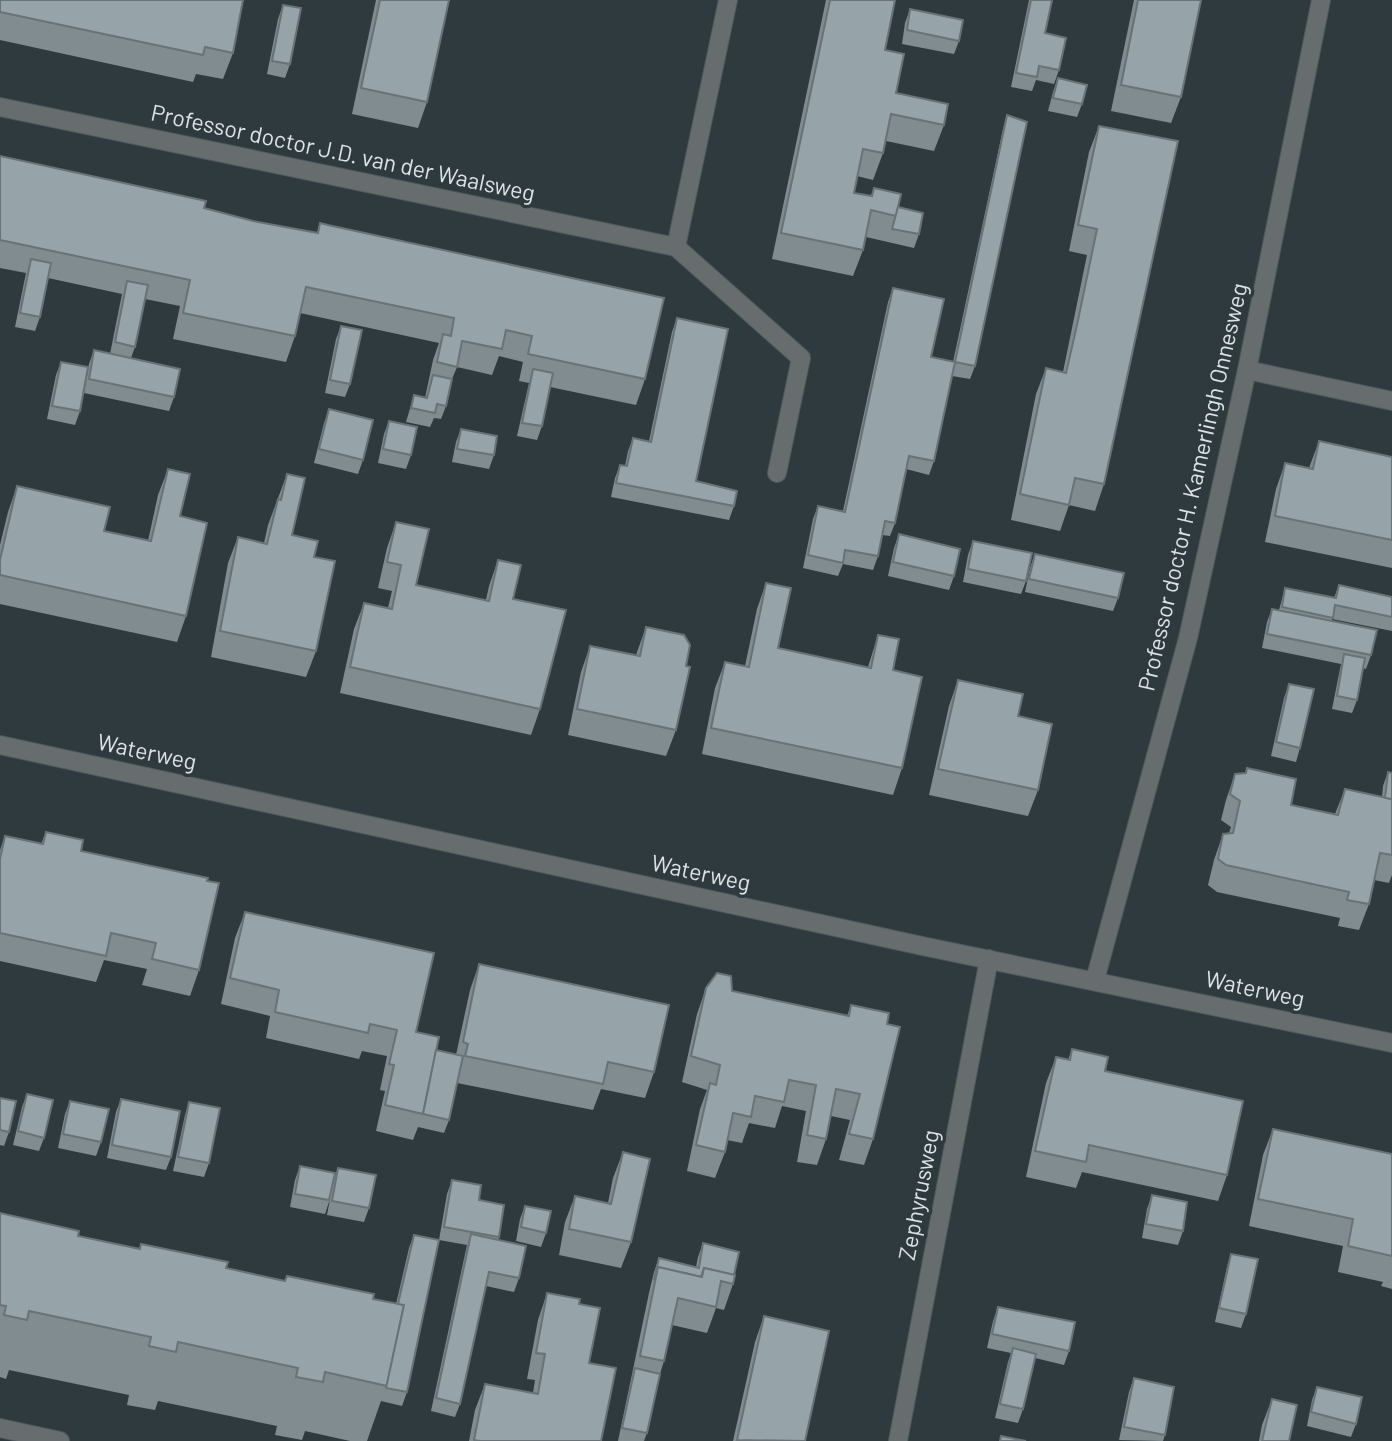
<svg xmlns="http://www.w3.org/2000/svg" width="1392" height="1441" font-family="Barlow,sans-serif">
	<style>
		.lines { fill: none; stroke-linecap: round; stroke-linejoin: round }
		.minor-casing { stroke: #4e585c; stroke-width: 20 }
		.minor { stroke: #676c6e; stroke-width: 18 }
		.wall { fill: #818c90 }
		.building { fill: #96a3a8; stroke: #697276; stroke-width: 2 }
		.labels { text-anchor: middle; stroke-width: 7; stroke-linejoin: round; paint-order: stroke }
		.street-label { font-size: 23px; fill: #dce3e6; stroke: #2f3a3e }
	</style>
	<rect width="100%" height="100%" fill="#2f3a3e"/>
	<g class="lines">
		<g class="minor-casing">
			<g id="minor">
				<path d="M0,107L676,247L728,0"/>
				<path d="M676,247L801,358L777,473"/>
				<path d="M1247,370L1392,401"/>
				<path d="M0,745L927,947L1392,1043"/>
				<path d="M1095,980L1188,638L1247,370L1321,0"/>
				<path d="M0,1428L60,1441"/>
				<path d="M898,1441L989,959"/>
			</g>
		</g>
		<use href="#minor" class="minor"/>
	</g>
	<g class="wall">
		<path d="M0,0L233,53L223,79L196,74L193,82L0,40Z"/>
		<path d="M376,0H449L427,102L418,128L352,114Z"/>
		<path d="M826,0H895L885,50L896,93L944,125L934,151L886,141L883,153L873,180L857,176L854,193L871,196L874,188L898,207L919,234L914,248L866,237L863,250L853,276L772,259Z"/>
		<path d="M1029,0H1052L1045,33L1059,70L1054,84L1036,80L1032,91L1011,87Z"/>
		<path d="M1134,0H1201L1181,97L1171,123L1111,111Z"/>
		<path d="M283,5L290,64L285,78L267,74L278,19Z"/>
		<path d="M910,9L959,41L954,54L902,44L905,23Z"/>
		<path d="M1058,78L1082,104L1077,117L1048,111L1053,92Z"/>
		<path d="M1007,115L975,366L970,379L952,376L934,461L929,475L906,469L895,523L890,536L882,535L878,556L873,570L843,564L838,576L803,568L813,519L818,506L843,511L888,302L893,288L931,357L953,362L1003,129Z"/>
		<path d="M1099,126L1104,484L1095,511L1069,505L1060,531L1011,520L1036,394L1046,368L1063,372L1087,255L1069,251L1089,152Z"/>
		<path d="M0,156L253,221L317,233L320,223L645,379L636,405L550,387L542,426L537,440L517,436L529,383L519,381L523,362L499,356L492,375L457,367L452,379L446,406L441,419L434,418L430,427L406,422L414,395L425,398L433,360L439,343L300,313L295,336L286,362L173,339L180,306L145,299L135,347L131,358L174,397L169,411L84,393L89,364L94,350L110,354L122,294L48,278L40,317L35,331L15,327L26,273L0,268Z"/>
		<path d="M677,318L696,481L734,506L729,520L611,497L615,478L620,465L625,466L628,451L633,438L649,441L672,332Z"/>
		<path d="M341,326L350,384L345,397L325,393L336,339Z"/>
		<path d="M61,362L80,411L75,425L47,419L56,375Z"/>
		<path d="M329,409L363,460L358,474L314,463L324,423Z"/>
		<path d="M389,421L411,455L406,469L378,463L384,434Z"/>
		<path d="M461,429L494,455L489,469L452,462L456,442Z"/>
		<path d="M1319,441L1392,457V568L1265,542L1276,489L1285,463L1309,468Z"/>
		<path d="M168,469L180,516L186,616L177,642L0,604V545L8,512L17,486L104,531L148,541L158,495Z"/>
		<path d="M287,474L292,535L314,557L316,651L306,677L211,657L228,563L238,537L264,543L268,525Z"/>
		<path d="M396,522L416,585L486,600L489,586L498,560L513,599L540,709L531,735L340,693L354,629L364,603L388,608L392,591L378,588L387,548Z"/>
		<path d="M899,534L954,576L949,590L888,576L894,548Z"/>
		<path d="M973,541L1026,581L1021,594L963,582L968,555Z"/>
		<path d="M1035,554L1118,598L1113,611L1025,592L1030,568Z"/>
		<path d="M766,583L778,648L868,667L878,635L893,670L902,768L893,795L702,754L715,688L725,662L745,666L757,609Z"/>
		<path d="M1339,585L1392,597V631L1332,619V621L1371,655L1366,669L1363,668L1357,700L1352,713L1332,709L1341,664L1262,648L1267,622L1272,609L1279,610L1285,588L1334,598Z"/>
		<path d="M646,627L676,730L666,756L568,735L581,672L590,646L636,655Z"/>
		<path d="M958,680L1018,716L1038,790L1028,816L929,795L949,706Z"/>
		<path d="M1289,684L1300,748L1296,762L1271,756L1284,698Z"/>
		<path d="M1388,772L1392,773V875L1389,883L1374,880L1369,904L1359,930L1338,926L1340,918L1217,892L1208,885L1214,860L1223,834L1229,833L1231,827L1221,820L1226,800L1235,774L1291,805L1335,814L1345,789L1382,797L1383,786Z"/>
		<path d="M46,832L81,851L199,970L190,996L142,985L147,969L104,960L96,982L0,961V850L5,836L41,844Z"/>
		<path d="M245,912L416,1032L436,1050L456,1055L470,990L479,964L654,1072L645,1098L601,1089L593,1110L457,1083L449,1120L444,1133L418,1127L413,1140L376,1131L385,1091L380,1090L387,1056L362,1051L359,1059L266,1038L270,1016L221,1004L235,938Z"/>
		<path d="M706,988L732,991L847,1016L851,1005L887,1024L873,1139L864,1165L839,1160L850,1120L831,1116L826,1139L817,1165L797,1162L806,1111L782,1106L775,1128L749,1123L742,1143L727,1140L725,1152L715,1178L687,1171L700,1109L707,1090L682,1082L697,1014Z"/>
		<path d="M1072,1049L1105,1071L1227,1175L1218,1201L1082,1172L1076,1188L1026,1177L1046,1083L1056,1057L1068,1060Z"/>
		<path d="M27,1094L44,1138L39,1151L13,1145L22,1107Z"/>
		<path d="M0,1098L9,1132L4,1146L0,1145Z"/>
		<path d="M121,1099L171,1157L166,1170L107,1158L116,1112Z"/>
		<path d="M70,1101L101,1142L96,1156L58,1148L65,1114Z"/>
		<path d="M189,1102L209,1163L204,1177L173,1171L185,1115Z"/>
		<path d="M1273,1129L1392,1154V1289L1381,1286L1383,1282L1338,1272L1343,1246L1249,1226L1263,1155Z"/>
		<path d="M623,1152L631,1242L621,1268L559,1255L565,1222L575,1196L608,1203L613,1178Z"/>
		<path d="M300,1166L334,1179L338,1168L369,1208L364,1222L327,1215L330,1199L325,1214L290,1207L295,1180Z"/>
		<path d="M452,1180L479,1200L499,1237L498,1240L519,1278L514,1292L486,1286L460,1404L455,1417L431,1411L467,1245L439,1240L447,1194Z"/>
		<path d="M1152,1195L1183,1231L1178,1245L1142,1238L1147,1209Z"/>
		<path d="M525,1206L546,1233L541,1247L516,1241L520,1219Z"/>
		<path d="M0,1213L78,1236L139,1249L141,1244L226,1268L396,1304L409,1248L414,1235L407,1392L402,1406L381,1401L367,1441H350L305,1431L302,1440L275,1435L277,1426L158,1401L155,1410L127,1405L129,1395L9,1370L6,1379L0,1377Z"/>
		<path d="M703,1243L734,1275L733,1284L724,1310L716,1308L707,1333L672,1325L664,1361L660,1374L647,1433L644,1441H618L649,1293L654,1272L659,1258L696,1267L698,1257Z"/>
		<path d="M1231,1254L1246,1314L1241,1328L1215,1322L1227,1267Z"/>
		<path d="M547,1293L579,1304L589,1363L601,1441H469L475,1410L485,1384L533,1393L535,1380L527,1379L538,1320Z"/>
		<path d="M998,1307L1069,1351L1064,1365L1035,1358L1023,1409L1018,1423L995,1418L1008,1362L1011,1353L987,1348L993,1321Z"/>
		<path d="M764,1316L805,1441H733L755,1342Z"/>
		<path d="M1134,1378L1165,1435L1163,1441L1119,1440L1129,1392Z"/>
		<path d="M1317,1387L1356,1424L1351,1437L1307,1426L1312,1400Z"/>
		<path d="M1272,1399L1289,1441H1259L1262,1425Z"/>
	</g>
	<g class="building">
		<path d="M0,0H243L233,53L205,47L203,55L0,12Z"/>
		<path d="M380,0H449L427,102L361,88Z"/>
		<path d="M830,0H895L885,50L904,54L896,93L948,104L944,125L891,114L883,153L863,149L854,193L872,196L874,188L901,194L896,216L871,210L863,250L781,233Z"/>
		<path d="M1031,0H1052L1045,33L1066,38L1059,70L1039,66L1037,77L1016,73Z"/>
		<path d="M1138,0H1201L1181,97L1121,85Z"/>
		<path d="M283,5L301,8L290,64L272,61Z"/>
		<path d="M910,9L963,20L959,41L907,30Z"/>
		<path d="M1058,78L1087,85L1082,104L1053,98Z"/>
		<path d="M1007,115L1027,122L975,366L955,362Z"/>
		<path d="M1099,126L1178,141L1104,484L1075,478L1069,505L1020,494L1046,368L1066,373L1077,325L1097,229L1078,225Z"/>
		<path d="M0,156L206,201L204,208L253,221L318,233L320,223L328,225L664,298L645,379L528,354L532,336L506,330L502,349L462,341L457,367L437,362L443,334L451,336L454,318L306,287L295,336L183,313L190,280L0,240Z"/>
		<path d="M898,207L923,213L919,234L892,229Z"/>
		<path d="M31,259L51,263L40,317L20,313Z"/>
		<path d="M127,281L148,285L135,347L115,342Z"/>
		<path d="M893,288L944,299L931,357L955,362L934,461L909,456L895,523L885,521L878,556L845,550L843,563L808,555L818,506L845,512Z"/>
		<path d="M677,318L728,329L696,481L737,491L734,506L616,483L620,465L627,466L633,438L651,442Z"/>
		<path d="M341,326L362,330L350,384L330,380Z"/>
		<path d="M94,350L180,369L174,397L89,379Z"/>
		<path d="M61,362L88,367L80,411L52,406Z"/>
		<path d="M533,369L553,373L542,426L522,423Z"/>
		<path d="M433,375L452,379L446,406L437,404L435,413L411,408L414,395L427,398Z"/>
		<path d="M329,409L373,420L363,460L319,449Z"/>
		<path d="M389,421L417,427L411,455L383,449Z"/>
		<path d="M461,429L497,436L494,455L457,449Z"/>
		<path d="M1319,441L1392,457V540L1275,516L1285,463L1313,469Z"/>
		<path d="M168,469L190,474L180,516L207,523L186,616L0,575V560L17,486L110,507L104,531L151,541Z"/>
		<path d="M287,474L305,478L292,535L318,541L314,557L335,561L316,651L220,631L238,537L267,544L278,499L281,500Z"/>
		<path d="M396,522L429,529L416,585L489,601L498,560L521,565L513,599L566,610L540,709L350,667L364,603L392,609L401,565L387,562Z"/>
		<path d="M899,534L960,549L954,576L893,562Z"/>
		<path d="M973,541L1032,553L1026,581L968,569Z"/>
		<path d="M1035,554L1124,573L1118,598L1029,579Z"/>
		<path d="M766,583L791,588L778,648L871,668L878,635L899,639L893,670L922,677L902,768L711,728L725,662L749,667Z"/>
		<path d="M1339,585L1392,597V617L1335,605L1333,618L1282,607L1285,588L1336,598Z"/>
		<path d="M1272,609L1377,630L1371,655L1267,634Z"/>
		<path d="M646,627L684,635L690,645L686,666L690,667L676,730L577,709L590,646L640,656Z"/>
		<path d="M1344,654L1365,658L1357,700L1337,696Z"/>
		<path d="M958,680L1023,694L1018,716L1052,724L1038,790L938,769Z"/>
		<path d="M1289,684L1314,689L1300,748L1276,742Z"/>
		<path d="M1247,768L1296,779L1291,805L1338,815L1345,789L1392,799V855L1380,853L1369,904L1347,900L1349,892L1226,865L1218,859L1223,834L1233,833L1240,801L1230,794L1235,774L1246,773Z"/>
		<path d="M1388,772L1392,773V799L1385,798Z"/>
		<path d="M46,832L83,840L81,851L208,878L207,881L219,883L199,970L152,959L156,943L111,933L106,956L0,933V859L5,836L43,844Z"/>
		<path d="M245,912L434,953L416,1032L439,1037L423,1114L385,1105L394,1065L389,1064L397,1030L370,1024L368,1033L275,1012L279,990L230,978Z"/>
		<path d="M479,964L669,1005L654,1072L608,1062L603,1084L465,1056L468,1044L463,1042Z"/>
		<path d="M717,973L731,976L732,991L849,1016L851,1005L889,1013L887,1024L900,1027L873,1139L849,1134L860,1094L836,1089L826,1139L807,1135L816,1085L789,1080L784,1102L755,1096L751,1117L733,1113L725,1152L696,1145L710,1083L716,1085L720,1065L691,1056L706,988Z"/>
		<path d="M1072,1049L1108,1057L1105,1071L1243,1101L1227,1175L1089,1145L1086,1162L1035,1151L1056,1057L1070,1060Z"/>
		<path d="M436,1050L463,1056L449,1120L423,1114Z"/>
		<path d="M27,1094L53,1100L44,1138L18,1131Z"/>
		<path d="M0,1098L16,1101L9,1132L0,1130Z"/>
		<path d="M121,1099L180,1111L171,1157L112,1145Z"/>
		<path d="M70,1101L109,1109L101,1142L63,1134Z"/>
		<path d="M189,1102L220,1108L209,1163L178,1157Z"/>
		<path d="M1273,1129L1392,1154V1256L1348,1246L1353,1219L1258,1199Z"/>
		<path d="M623,1152L650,1159L631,1242L569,1229L575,1196L611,1204Z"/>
		<path d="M300,1166L335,1173L329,1200L295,1194Z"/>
		<path d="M338,1168L376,1175L369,1208L332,1201Z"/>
		<path d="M452,1180L481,1185L479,1200L504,1205L499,1237L444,1227Z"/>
		<path d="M1152,1195L1187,1202L1183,1231L1146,1224Z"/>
		<path d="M525,1206L551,1211L546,1233L521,1227Z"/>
		<path d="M0,1213L79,1231L78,1236L140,1249L141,1244L228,1262L226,1268L285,1281L287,1276L374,1294L373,1299L404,1305L387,1386L325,1372L323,1382L296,1377L298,1368L178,1342L176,1352L149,1346L151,1337L29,1311L27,1320L4,1315L6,1306L0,1305Z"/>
		<path d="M471,1234L526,1246L519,1278L489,1272L460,1404L436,1398Z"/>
		<path d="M414,1235L439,1240L407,1392L386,1388L404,1305L398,1304Z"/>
		<path d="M703,1243L739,1252L734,1275L704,1268L701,1277L658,1267L654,1280L659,1258L699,1268Z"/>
		<path d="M1231,1254L1258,1259L1246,1314L1219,1308Z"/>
		<path d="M658,1267L702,1277L704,1268L735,1275L733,1284L721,1281L716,1307L678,1298L664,1361L640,1356Z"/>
		<path d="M547,1293L580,1299L579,1304L600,1308L589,1363L616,1368L601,1441H480L474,1440L485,1384L538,1394L545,1354L536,1353Z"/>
		<path d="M998,1307L1075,1322L1069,1351L992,1334Z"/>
		<path d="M764,1316L829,1331L805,1441L737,1440Z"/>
		<path d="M1013,1348L1036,1354L1023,1409L1000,1404Z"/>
		<path d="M635,1368L660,1374L647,1433L622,1428Z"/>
		<path d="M1134,1378L1174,1387L1165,1435L1124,1427Z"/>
		<path d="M1317,1387L1362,1397L1356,1424L1311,1412Z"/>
		<path d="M1272,1399L1297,1405L1289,1441H1262Z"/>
		<path d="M1001,1436L1026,1441H1000Z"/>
	</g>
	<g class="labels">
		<g class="street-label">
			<text transform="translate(343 153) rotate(12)" y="8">Professor doctor J.D. van der Waalsweg</text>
			<text transform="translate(1193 487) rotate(-77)" y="8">Professor doctor H. Kamerlingh Onnesweg</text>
			<text transform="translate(147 752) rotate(12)" y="8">Waterweg</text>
			<text transform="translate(701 873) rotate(12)" y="8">Waterweg</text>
			<text transform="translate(1255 989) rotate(12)" y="8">Waterweg</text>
			<text transform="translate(919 1195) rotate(-79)" y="8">Zephyrusweg</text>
		</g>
	</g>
</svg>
